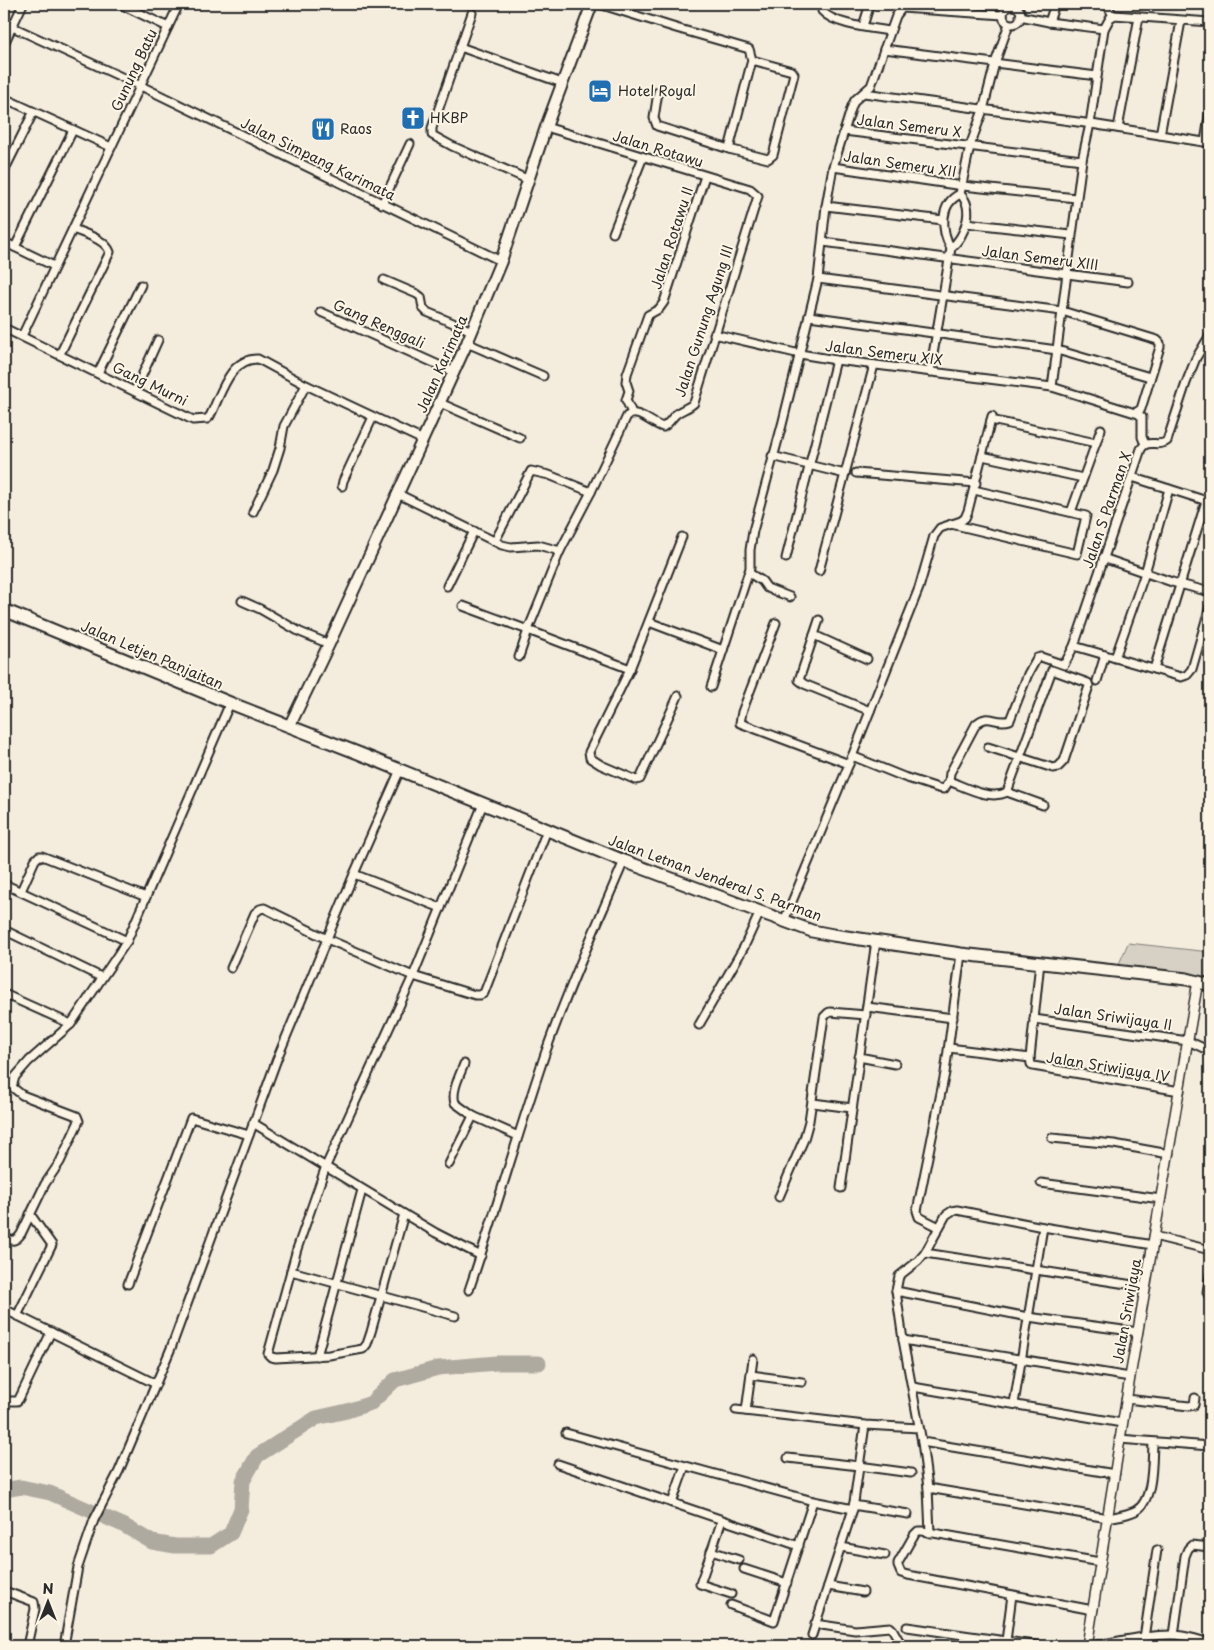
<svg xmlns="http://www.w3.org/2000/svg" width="1214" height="1650" font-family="'Playpen Sans',sans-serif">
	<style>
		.green { fill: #d6d1c4; stroke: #807e78 }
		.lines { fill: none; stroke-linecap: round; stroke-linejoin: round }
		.canal { stroke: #afaaa0; stroke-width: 9 }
		.river { stroke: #afaaa0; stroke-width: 15 }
		.minor-casing { stroke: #2b2b2b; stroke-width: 11 }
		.tertiary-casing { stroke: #2b2b2b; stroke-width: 12 }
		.secondary-casing { stroke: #2b2b2b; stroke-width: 14 }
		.trunk-casing { stroke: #2b2b2b; stroke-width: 15 }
		.minor { stroke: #fcf5e5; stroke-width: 7 }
		.tertiary { stroke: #fcf5e5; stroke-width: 9 }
		.secondary { stroke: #fcf5e5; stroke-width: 10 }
		.trunk { stroke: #fcf5e5; stroke-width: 11 }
		.labels { text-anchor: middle; stroke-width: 4; stroke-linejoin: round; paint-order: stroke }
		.street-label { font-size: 14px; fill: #2b2b2b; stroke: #fcf5e5 }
		.poi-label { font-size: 14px; fill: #2b2b2b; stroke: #fcf5e5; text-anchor: start }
	</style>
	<rect width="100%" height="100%" fill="#f4edde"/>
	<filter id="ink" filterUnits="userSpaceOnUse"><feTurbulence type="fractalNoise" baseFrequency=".02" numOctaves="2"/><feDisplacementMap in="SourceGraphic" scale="10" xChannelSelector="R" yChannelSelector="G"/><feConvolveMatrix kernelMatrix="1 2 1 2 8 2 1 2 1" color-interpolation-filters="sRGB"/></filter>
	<g filter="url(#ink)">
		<path class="green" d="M1128,943L1210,952V986L1116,971Z"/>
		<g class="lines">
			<path class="canal" d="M1144,1646L1171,1643L1196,1646"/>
			<path class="river" d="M4,1490L21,1487L50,1493L123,1525L152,1542L175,1546H211L231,1533L241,1509L243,1481L257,1456L316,1418L347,1411L371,1403L395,1380L438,1368L497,1363H539"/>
			<g class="minor-casing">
				<g id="minor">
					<path d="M120,4L168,27"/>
					<path d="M599,4L676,28L749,49L752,60L729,149"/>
					<path d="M822,4V11C834,25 872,28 890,31"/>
					<path d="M1107,4L1113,16"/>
					<circle cx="1012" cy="15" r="9"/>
					<path d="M970,12L973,4"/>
					<path d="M472,13L432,128V135L452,146L529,180"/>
					<path d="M1020,16L1049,22L1104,29"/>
					<path d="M1049,22L1055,4"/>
					<path d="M4,23L141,86L501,261"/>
					<path d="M863,26L870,4"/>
					<path d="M4,44L23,4"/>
					<path d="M460,47L562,83"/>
					<path d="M884,49L1097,76"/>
					<path d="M658,92L654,118L657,126L729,149L768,159L773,155L794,74L792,71L752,60"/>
					<path d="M864,93L1085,123L1210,143"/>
					<path d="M4,98L111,147"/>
					<path d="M546,127L750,189L758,196L694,403C688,409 681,409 675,415C671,419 669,424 663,427C651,424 638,408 627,416L591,492L560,551L528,630L630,669L682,537"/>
					<path d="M1118,128L1139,17"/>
					<path d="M844,131L1082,160"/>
					<path d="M1160,135L1181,21"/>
					<path d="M1205,142L1210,110"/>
					<path d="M833,167L963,186L1076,198"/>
					<path d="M4,171L33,113"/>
					<path d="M960,194L970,146L983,110L995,63L1009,24"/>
					<path d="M960,194C976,209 964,237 951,248C941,231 939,204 960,194Z"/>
					<path d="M382,204L410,144"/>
					<path d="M826,206L943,220"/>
					<path d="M966,223L1071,235"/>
					<path d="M613,233L643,157"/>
					<path d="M4,242L54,266"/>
					<path d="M823,242L1128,282"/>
					<path d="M15,247L73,130"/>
					<path d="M384,280L417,294L421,297L423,308L427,312L472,331"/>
					<path d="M321,312L454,372"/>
					<path d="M809,316L1057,350L1150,377"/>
					<path d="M4,328L193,420L207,419L210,416C221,395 229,358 258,359L306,385L423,440"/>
					<path d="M714,334L800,354L836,360L1052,387L1135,413L1141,409L1160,347V343L1157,340L1062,311L818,279"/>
					<path d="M22,336L179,4"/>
					<path d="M467,343L543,376"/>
					<path d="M60,354L110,252C105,239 85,234 73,229"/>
					<path d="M930,372L951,248"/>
					<path d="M98,373L141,285"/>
					<path d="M1052,387L1082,160L1090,124L1104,29L1110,18L1114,15L1210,22"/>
					<path d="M135,391L158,340"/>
					<path d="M440,403L520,438"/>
					<path d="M632,413L626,400L629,391L626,382L627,374L648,315L659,309L664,302L705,176"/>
					<path d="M1137,413L1142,417V437L1145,444"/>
					<path d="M991,420L1096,443"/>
					<path d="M772,456L845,474"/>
					<path d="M982,456L1083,478"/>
					<path d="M856,473L976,483"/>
					<path d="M1132,477L1210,502"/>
					<path d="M342,486L343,481L373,417"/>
					<path d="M398,494L502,545L511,547L538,545L560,551"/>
					<path d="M253,512L273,470L280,448L284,426L306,385"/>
					<path d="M1071,512L1101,429"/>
					<path d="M951,524L1077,554L1086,516L974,490"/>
					<path d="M495,541L531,471L549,475L591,492"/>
					<path d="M786,558L836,360"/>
					<path d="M1103,558L1172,582L1210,592"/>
					<path d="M819,571L874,365"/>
					<path d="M749,573L762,581L767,588L790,597"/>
					<path d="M447,586L474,531"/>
					<path d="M242,601L260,609L300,632L329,644"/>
					<path d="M463,606L528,630L519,657"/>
					<path d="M819,620L799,680L804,684L870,711"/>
					<path d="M649,622L723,650"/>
					<path d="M776,623L742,712L740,723L849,764"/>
					<path d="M814,635L867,659"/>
					<path d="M1074,646L1181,677L1187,675L1192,669L1210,606"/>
					<path d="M1115,658L1145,573L1169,489"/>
					<path d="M630,669L589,752L590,758L601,765L636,780L640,779L678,696"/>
					<path d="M1154,669L1206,501"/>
					<path d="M1097,681L1105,655"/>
					<path d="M711,687L750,568V550L753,531L782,425L818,279L826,206L833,167L852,106L855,100L871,86L896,16L902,8L1003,15"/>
					<path d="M852,756L904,777L938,788L944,789L949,781L950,773L976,724C990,712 995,725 1010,720L1028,674L1037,658L1041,657L1064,665L1074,646L1141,449C1148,438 1158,448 1167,441L1186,383L1196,358L1210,335"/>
					<path d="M949,781C965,787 990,801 1007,792L1052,670L1088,683L1089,686L1064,761L1058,767L1053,768L988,747"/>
					<path d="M1007,792L1043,805"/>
					<path d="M354,874L441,908"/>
					<path d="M4,884L127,941"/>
					<path d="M21,891L35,860L39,856H42L146,897"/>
					<path d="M784,921L849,764L919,588L934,536L940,528L961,521L965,518L968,511L992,416"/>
					<path d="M4,930L101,977"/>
					<path d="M1040,962L1030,1058L1031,1064L1033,1066L1180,1091"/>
					<path d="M231,968L255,913L260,909L264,908L327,939L413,976L475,995H480L484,993L547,830"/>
					<path d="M4,994L71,1024"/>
					<path d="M867,1007L953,1018"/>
					<path d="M1034,1019L1188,1041L1210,1051"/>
					<path d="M699,1025L744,947L760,912"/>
					<path d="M949,1048L1030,1058"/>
					<path d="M859,1057L895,1064"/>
					<path d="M464,1064C460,1075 451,1091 455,1103L473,1116L518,1136"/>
					<path d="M813,1103L852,1108"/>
					<path d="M253,1123L404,1214L371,1332L367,1344L363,1349L329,1355L276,1358L271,1357L268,1354L297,1249L326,1166L413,976L483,804"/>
					<path d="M1052,1138L1114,1144L1169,1154"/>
					<path d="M449,1164L473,1116"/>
					<path d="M1041,1183L1161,1199"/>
					<path d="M841,1188L876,941"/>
					<path d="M779,1197L804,1139L809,1121L824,1017L828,1013L830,1012L866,1015"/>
					<path d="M404,1214L436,1233L481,1256"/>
					<path d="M939,1227L919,1217L917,1211L945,1073L961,954"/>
					<path d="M1154,1236L1210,1250"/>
					<path d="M4,1238C13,1241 15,1242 21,1234L45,1184L60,1162L79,1121L77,1116L22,1095L12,1087L15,1077L29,1061L71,1024L127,941L230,703"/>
					<path d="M925,1253L1146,1287"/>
					<path d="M291,1271L455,1316"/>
					<path d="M1210,1275L1207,1292L1210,1298"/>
					<path d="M128,1284L191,1118L249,1135"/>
					<path d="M469,1290C496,1211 519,1130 546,1051C569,986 597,924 624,861"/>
					<path d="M896,1291L1028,1317L1138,1332"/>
					<path d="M4,1309L156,1384"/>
					<path d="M17,1316L52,1245L30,1214"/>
					<path d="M903,1340L1130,1377"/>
					<path d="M317,1356L362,1190"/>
					<path d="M751,1375L802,1382"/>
					<path d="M913,1387L1122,1423"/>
					<path d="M1126,1399L1189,1406L1194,1405L1195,1398"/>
					<path d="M4,1401H17L19,1399L51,1332"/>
					<path d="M1014,1404L1043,1227"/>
					<path d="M736,1410L865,1425L919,1428"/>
					<path d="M746,1411L753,1359"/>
					<path d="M566,1433L813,1501"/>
					<path d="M1119,1439L1210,1446"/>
					<path d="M922,1442L1115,1474"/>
					<path d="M788,1458L859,1466L911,1473"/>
					<path d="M558,1464L799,1546"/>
					<path d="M928,1488L1108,1518C1117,1516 1127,1515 1135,1511C1154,1502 1152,1461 1153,1442"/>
					<path d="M672,1503L685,1466"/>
					<path d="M853,1505L908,1514"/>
					<path d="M722,1520L700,1584L731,1594"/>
					<path d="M930,1533L928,1488L922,1442L903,1340L896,1291L899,1276L918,1261L925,1253L946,1215L952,1211L957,1210L1043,1227L1153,1245"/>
					<path d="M841,1547L885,1555"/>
					<path d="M711,1551L739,1560"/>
					<path d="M744,1569L787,1583"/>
					<path d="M828,1586L863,1592"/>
					<path d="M4,1593L7,1592L34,1602L35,1609L27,1646"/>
					<path d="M731,1605L774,1621L813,1501L853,1509"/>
					<path d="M1093,1610L908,1575L901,1573L898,1566V1563L914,1535L918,1531H922L1100,1562"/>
					<path d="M815,1624L855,1630L890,1627L893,1630L902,1646H896"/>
					<path d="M907,1627L1006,1641L1012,1595"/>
					<path d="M812,1635L853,1509L865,1425"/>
					<path d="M1174,1635L1185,1556L1188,1549L1192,1545L1210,1547"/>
					<path d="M1144,1638L1157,1550"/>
					<path d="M1006,1641L1041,1646"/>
					<path d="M64,1646L78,1567L94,1520L119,1471L171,1348L277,1059L354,874L400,770"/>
					<path d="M1090,1646C1118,1642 1147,1634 1176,1635C1187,1636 1199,1640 1210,1643"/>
				</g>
			</g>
			<g class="tertiary-casing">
				<path id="tertiary" d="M1087,1646L1130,1377L1198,981"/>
			</g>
			<g class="secondary-casing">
				<path id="secondary" d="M290,725L329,644L467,343L501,261L546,127L592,4"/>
			</g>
			<g class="trunk-casing">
				<path id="trunk" d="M4,610L230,703L358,753L624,861L760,912L812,931L833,935L961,954L1187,979L1210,985"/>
			</g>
			<use href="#minor" class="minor"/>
			<use href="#tertiary" class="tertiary"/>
			<use href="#secondary" class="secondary"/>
			<use href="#trunk" class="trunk"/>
		</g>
	</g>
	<defs>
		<g id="hotel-square" transform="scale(1.25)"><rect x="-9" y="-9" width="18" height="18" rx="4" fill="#1f6fb2" stroke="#fcf5e5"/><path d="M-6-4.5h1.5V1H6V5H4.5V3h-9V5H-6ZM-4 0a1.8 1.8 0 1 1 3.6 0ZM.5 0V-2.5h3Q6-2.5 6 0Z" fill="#fff"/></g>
		<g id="church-square" transform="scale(1.25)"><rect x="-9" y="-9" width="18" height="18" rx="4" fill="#1f6fb2" stroke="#fcf5e5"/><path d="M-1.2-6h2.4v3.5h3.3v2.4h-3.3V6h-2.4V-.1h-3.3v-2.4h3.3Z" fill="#fff"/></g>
		<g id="restaurant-square" transform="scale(1.25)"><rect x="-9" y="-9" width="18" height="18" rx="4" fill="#1f6fb2" stroke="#fcf5e5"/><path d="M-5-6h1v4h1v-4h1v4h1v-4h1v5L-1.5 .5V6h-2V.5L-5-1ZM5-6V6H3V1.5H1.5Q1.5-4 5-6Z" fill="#fff"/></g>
	</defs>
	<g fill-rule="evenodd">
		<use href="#hotel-square" x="600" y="91"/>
		<use href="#church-square" x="413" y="118"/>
		<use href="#restaurant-square" x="323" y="129"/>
	</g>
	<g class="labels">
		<g class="street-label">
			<text transform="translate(134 70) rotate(-65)" y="5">Gunung Batu</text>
			<text transform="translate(909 126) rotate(7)" y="5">Jalan Semeru X</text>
			<text transform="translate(658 149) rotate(17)" y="5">Jalan Rotawu</text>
			<text transform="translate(318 159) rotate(26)" y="5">Jalan Simpang Karimata</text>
			<text transform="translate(900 164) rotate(8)" y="5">Jalan Semeru XII</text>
			<text transform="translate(672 238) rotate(-72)" y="5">Jalan Rotawu II</text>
			<text transform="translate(1040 258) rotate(7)" y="5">Jalan Semeru XIII</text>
			<text transform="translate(704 321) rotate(-72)" y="5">Jalan Gunung Agung III</text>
			<text transform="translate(379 324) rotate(24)" y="5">Gang Renggali</text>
			<text transform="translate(884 353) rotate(7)" y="5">Jalan Semeru XIX</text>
			<text transform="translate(442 364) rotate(-66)" y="5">Jalan Karimata</text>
			<text transform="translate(150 384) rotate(26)" y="5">Gang Murni</text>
			<text transform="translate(1107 510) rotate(-71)" y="5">Jalan S Parman X</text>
			<text transform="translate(152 655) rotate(23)" y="5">Jalan Letjen Panjaitan</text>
			<text transform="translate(715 878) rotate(20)" y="5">Jalan Letnan Jenderal S. Parman</text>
			<text transform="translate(1113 1017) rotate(8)" y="5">Jalan Sriwijaya II</text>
			<text transform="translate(1108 1067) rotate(9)" y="5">Jalan Sriwijaya IV</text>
			<text transform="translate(1127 1311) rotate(-80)" y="5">Jalan Sriwijaya</text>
		</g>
		<g class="poi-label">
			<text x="618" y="96">Hotel Royal</text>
			<text x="430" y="123">HKBP</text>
			<text x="340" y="134">Raos</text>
		</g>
	</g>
	<rect width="1214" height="1650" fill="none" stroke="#fcf5e5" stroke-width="20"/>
	<rect x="10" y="10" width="1194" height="1630" fill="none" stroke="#2b2b2b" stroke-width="2" filter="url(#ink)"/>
	<g transform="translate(48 1602)" stroke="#fcf5e5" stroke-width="4" paint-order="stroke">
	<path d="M0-4L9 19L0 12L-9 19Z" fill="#2b2b2b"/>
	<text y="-8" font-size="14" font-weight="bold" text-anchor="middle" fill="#2b2b2b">N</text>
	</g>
</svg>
